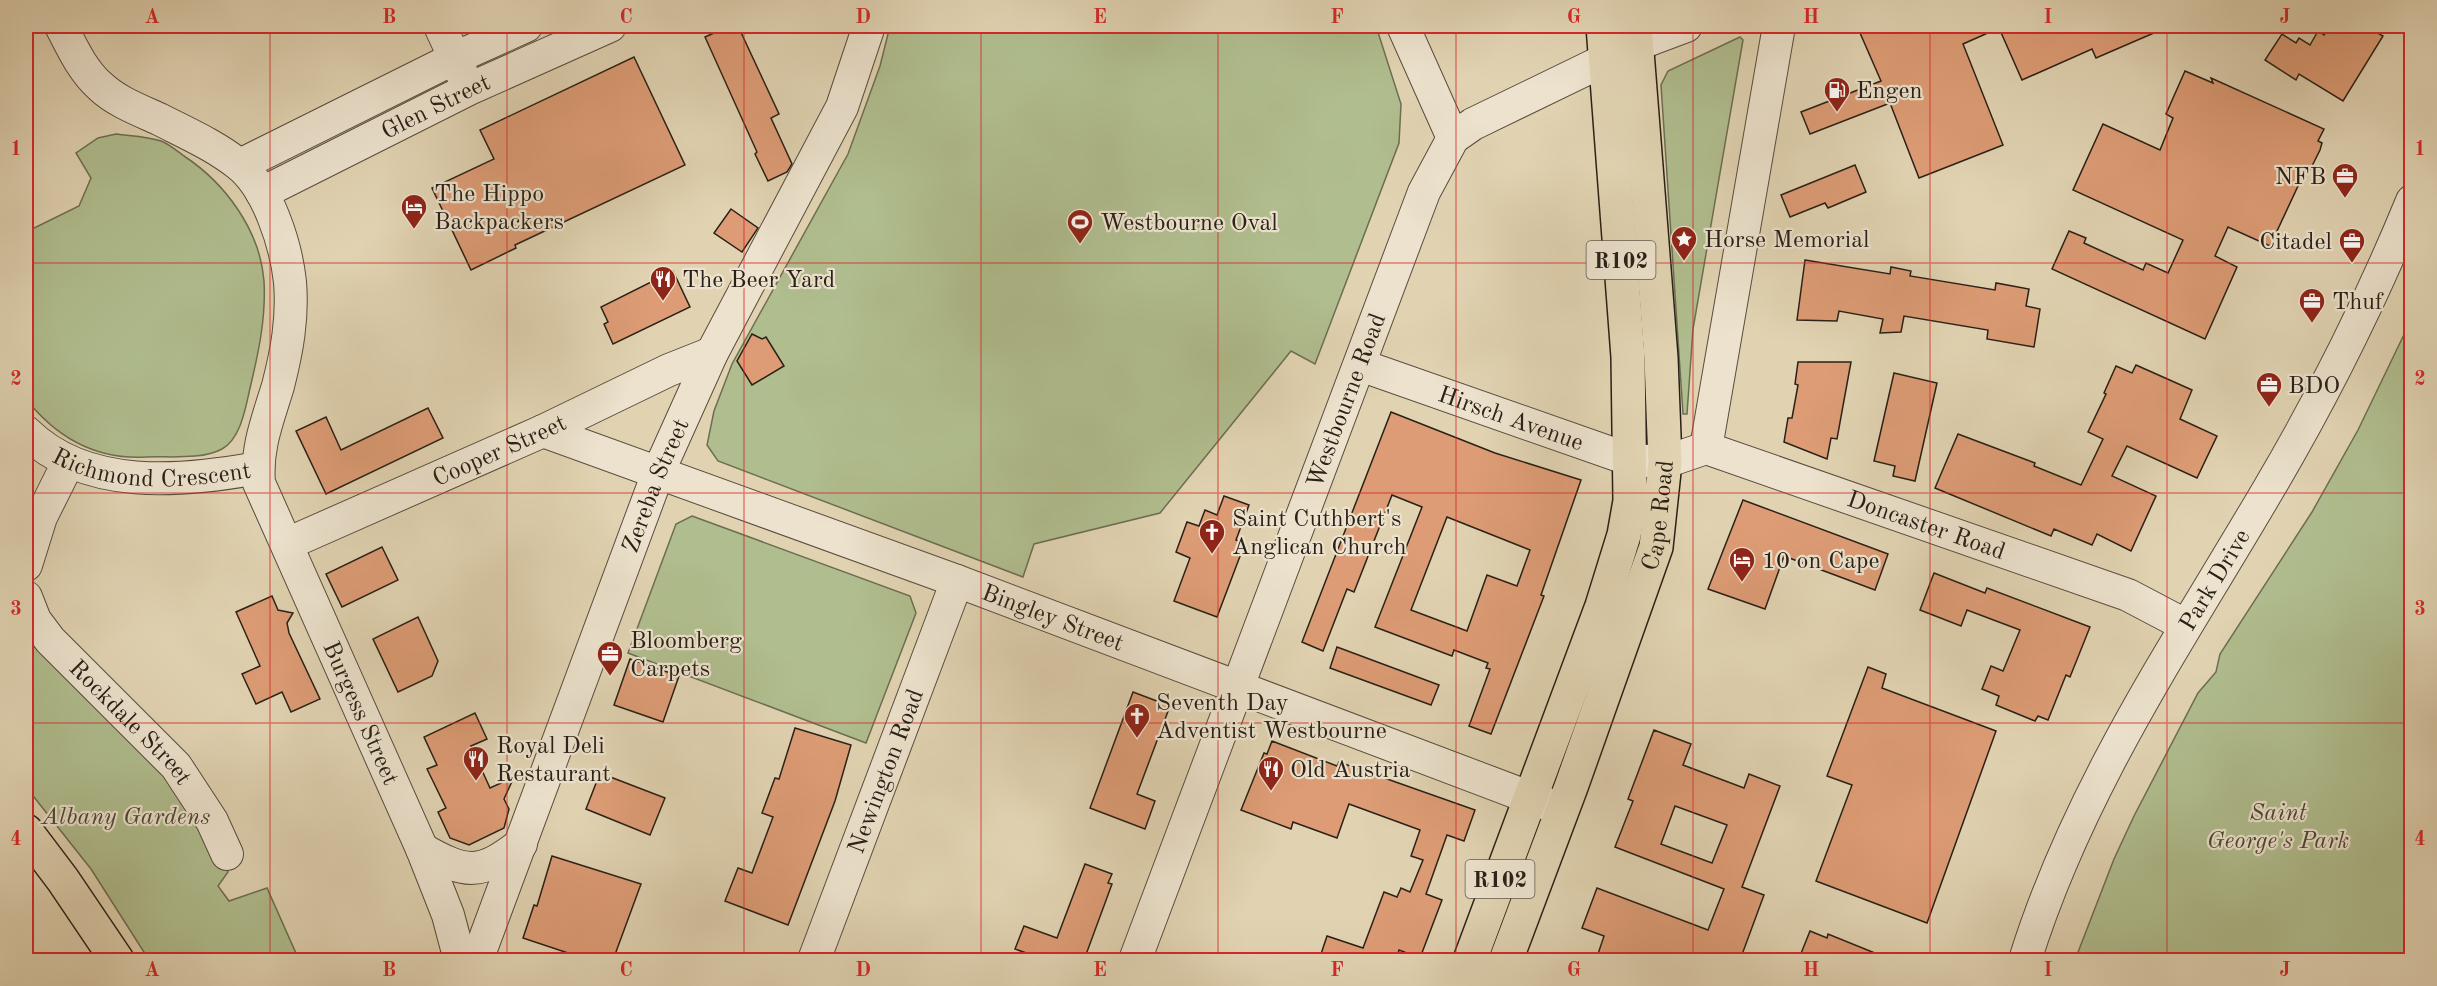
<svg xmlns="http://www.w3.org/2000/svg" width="2437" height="986" font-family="'Old Standard TT',serif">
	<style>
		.green { fill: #b0bd8e; stroke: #6c6e52; stroke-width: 1.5 }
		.building { fill: #dd9c75; stroke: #292017; stroke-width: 1.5; fill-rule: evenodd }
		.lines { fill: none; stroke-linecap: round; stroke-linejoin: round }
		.minor-casing { stroke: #574d3e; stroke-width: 34 }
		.major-casing { stroke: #292017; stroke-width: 36 }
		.minor { stroke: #ece2cd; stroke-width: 32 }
		.major { stroke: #e1d3b2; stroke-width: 33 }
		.grid { fill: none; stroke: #d62828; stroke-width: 1.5; stroke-opacity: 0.55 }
		.labels { text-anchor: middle; stroke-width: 4.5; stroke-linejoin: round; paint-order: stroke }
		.shield { fill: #ece2cd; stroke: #645a4e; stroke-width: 1.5 }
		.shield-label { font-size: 22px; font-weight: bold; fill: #292017 }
		.poi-label { font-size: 24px; fill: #292017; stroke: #ece2cd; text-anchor: start }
		.street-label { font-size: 24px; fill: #292017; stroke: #ece2cd }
		.park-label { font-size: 24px; font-style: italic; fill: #4b4735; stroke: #ece2cd }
		.neatline { fill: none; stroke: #d62828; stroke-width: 2 }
		.grid-label { font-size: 20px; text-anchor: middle; font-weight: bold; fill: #d62828 }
	</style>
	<rect width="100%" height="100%" fill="#e1d3b2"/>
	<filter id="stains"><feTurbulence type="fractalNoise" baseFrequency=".00333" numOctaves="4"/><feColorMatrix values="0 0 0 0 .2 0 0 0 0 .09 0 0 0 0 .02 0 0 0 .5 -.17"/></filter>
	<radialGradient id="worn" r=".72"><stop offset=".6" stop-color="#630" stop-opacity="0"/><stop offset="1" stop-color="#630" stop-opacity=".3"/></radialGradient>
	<g class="green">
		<path d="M890,26H1376L1401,104L1399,143L1315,364L1291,351L1160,513L1034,544L1023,577L718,461L707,445L714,411L732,364L848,154L880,66Z"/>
		<path d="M1740,37L1743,40L1693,329L1687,414H1683L1661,85L1668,71Z"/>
		<path d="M116,134C131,136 146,136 161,141C169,144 177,151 184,156C225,183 260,230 264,281C266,317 259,350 251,384C246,404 242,438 222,449C202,460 169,456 146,457C95,460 57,438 26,399V232L79,206L91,178L76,153L98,138Z"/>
		<path d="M2411,320V960H2075L2114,859L2134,816L2198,693L2216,672L2220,654L2312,512L2358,430Z"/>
		<path d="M692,516L910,596L916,613L866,743L628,653L676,524Z"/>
		<path d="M26,622L129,730L198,815L228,872L218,886L229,901L267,888L299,960H149L91,869L26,787Z"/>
	</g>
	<g class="building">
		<path d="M730,26H738L779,114L771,118L792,164L787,172L768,181L755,154L757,152L705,37Z"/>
		<path d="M1857,26H2170L2096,58L2092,49L2022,80L1999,28L1963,44L2003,145L1919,178L1890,103L1810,134L1801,112L1881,81Z"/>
		<path d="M2330,26H2366L2383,36L2343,101L2299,74L2296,80L2265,60L2282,34L2296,43L2299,38L2310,45L2318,31L2324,35Z"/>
		<path d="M634,57L685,165L515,245L516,248L471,270L432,188L494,159L480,130Z"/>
		<path d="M2185,71L2213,83L2211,78L2324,129L2318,141L2322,143L2320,150L2310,170L2306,169L2270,246L2228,227L2215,256L2237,267L2205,339L2052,269L2069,231L2086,238L2084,243L2143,270L2146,263L2168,273L2183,240L2073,190L2103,124L2160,150L2173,118L2166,114Z"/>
		<path d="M1855,165L1866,192L1828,208L1825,203L1790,217L1781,195Z"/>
		<path d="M731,209L758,228L742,252L714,233Z"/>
		<path d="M1805,260L1890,274L1891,267L1911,271L1910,276L1995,290L1996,283L2029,289L2026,306L2040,309L2034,347L1987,339L1988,330L1904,316L1901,332L1880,333L1883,319L1839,311L1837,321L1797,320Z"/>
		<path d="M673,271L690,307L613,344L604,324L608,322L601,307Z"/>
		<path d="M752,334L762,339L766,337L784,366L752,385L737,361Z"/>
		<path d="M1798,362H1851L1837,439L1831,438L1827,459L1784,442L1788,418H1792L1798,385L1795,384Z"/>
		<path d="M2136,365L2192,390L2180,419L2217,436L2197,478L2127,446L2112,476L2156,496L2131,551L2097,534L2092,545L2054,529L2051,536L1935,488L1958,434L2035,463L2034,466L2081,485L2103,439L2088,432L2106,394L2104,393L2116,366L2132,373Z"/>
		<path d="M1894,373L1937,383L1915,481L1893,476L1895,466L1874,461Z"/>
		<path d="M428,408L443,438L326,494L296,431L326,417L341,450Z"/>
		<path d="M1391,412L1495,453L1581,480L1541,595L1544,596L1491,734L1469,726L1490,669L1486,668L1488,663L1454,650L1452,656L1375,627L1422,507L1392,495L1354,592L1347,589L1323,651L1302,642ZM1447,517L1530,550L1517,586L1487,575L1467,631L1411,610Z"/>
		<path d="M1224,496L1249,505L1236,540L1245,543L1217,617L1174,601L1190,558L1176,552L1187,522L1199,526L1205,510L1217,515Z"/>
		<path d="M1743,500L1888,554L1875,590L1784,556L1765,609L1708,589Z"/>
		<path d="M382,547L398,580L342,607L326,574Z"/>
		<path d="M1934,573L1985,593L1987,588L2090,627L2070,677L2066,675L2048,720L2038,716L2035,721L1996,705L1999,696L1982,689L1991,666L2003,671L2020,630L1967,610L1961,626L1920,610Z"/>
		<path d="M272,596L278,610L293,613L287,623L289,633L320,699L291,712L282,692L256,704L242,674L260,666L236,612Z"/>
		<path d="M418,617L438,661L432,676L398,692L373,639Z"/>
		<path d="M1337,647L1439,685L1431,705L1330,668Z"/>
		<path d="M630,659L679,676L663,722L614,705Z"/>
		<path d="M1868,667L1886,674L1882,688L1996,731L1927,923L1816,881L1852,785L1827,776Z"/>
		<path d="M1133,692L1170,706L1137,794L1155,801L1145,829L1090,808Z"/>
		<path d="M475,713L487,739L471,746L490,788L514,777L504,799L509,809L504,828L469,845L450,838L438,812L446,808L427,769L437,765L424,737Z"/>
		<path d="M795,728L851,745L835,801L788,925L725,901L738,868L752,873L773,817L762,813L775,778L779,779Z"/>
		<path d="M1654,730L1691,744L1683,765L1744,788L1749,774L1780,786L1742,887L1764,895L1740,960H1596L1604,936L1582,928L1597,888L1708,930L1724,889L1615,847L1633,801L1628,799ZM1675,806L1727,825L1712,863L1661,844Z"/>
		<path d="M1272,741L1337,766L1339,762L1475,810L1464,841L1447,835L1426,894L1442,900L1420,958L1399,950L1396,960H1319L1327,936L1363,948L1384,892L1397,897L1401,888L1410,892L1423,860L1411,856L1420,830L1349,804L1337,838L1293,822L1291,829L1241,810L1264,753L1267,754Z"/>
		<path d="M600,773L665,798L650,835L586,809Z"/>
		<path d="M552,856L641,884L613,960H589L523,938L534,905L537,906Z"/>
		<path d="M1085,864L1112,874L1108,883L1112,884L1084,960H1046L1015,949L1024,926L1057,938Z"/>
		<path d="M1810,931L1827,938L1828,934L1892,960H1811L1800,956Z"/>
	</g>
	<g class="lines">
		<g class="minor-casing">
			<g id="minor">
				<path id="s1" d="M61,26C72,47 82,70 100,86C117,102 139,110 159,119C186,133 214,145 238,164C268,187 286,245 290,282C293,318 287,351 278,386C268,419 256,447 259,483L422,849L448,915L460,960"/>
				<path d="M440,26L464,78"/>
				<path d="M1403,26L1453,138"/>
				<path d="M240,165L455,58L526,26"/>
				<path id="s2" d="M262,193L469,89L610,26"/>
				<path id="s3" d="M1360,365L1631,460L1665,462L1706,448L2128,595L2185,625"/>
				<path id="s4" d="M543,431L957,581L1555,807"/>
				<path id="s5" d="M26,432C86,491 181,482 258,468"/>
				<path d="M1706,448L1779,26"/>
				<path id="s6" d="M287,544L543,431L669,370L712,353"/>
				<path d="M26,565L41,517L68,463"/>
				<path id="s7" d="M26,597L35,620L50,640L176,766L212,821L227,854"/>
				<path d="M422,849C467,875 481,875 521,844"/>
				<path id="s8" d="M477,960L658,473L712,353L842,107L869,26"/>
				<path id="s9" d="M814,960L957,581"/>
				<path id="s10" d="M1135,960L1424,192L1453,138L1473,124L1638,44L1686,26"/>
				<path id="s11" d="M2025,960C2079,787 2177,645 2268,490C2323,397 2371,301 2412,201"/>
			</g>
		</g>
		<g class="major-casing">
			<g id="major">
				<path d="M26,831L63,880L117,960"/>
				<path d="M1470,960L1602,606L1624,535L1630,501L1628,357L1603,26"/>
				<path id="s12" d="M1506,960L1571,787L1656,547L1665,462L1661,358L1635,26"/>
			</g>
		</g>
		<use href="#minor" class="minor"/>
		<use href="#major" class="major"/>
	</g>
	<path class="grid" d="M270,26V960M507,26V960M744,26V960M981,26V960M1218,26V960M1456,26V960M1693,26V960M1930,26V960M2167,26V960M26,263H2412M26,493H2412M26,723H2412"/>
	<defs>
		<g id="fuel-pin" transform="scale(1.35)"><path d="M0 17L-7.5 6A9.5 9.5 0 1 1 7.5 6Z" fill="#8f2418" stroke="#ece2cd"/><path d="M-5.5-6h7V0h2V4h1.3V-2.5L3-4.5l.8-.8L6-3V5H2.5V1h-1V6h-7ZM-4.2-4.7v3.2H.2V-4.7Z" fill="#fff"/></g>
		<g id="office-pin" transform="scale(1.35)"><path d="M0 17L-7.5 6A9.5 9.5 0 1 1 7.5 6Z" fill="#8f2418" stroke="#ece2cd"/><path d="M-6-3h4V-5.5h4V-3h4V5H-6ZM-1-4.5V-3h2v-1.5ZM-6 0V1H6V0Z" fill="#fff"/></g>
		<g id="hotel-pin" transform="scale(1.35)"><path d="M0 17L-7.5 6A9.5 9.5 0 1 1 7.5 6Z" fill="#8f2418" stroke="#ece2cd"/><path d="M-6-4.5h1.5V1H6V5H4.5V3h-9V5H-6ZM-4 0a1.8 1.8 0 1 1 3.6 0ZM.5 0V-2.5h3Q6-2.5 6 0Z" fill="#fff"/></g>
		<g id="stadium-pin" transform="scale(1.35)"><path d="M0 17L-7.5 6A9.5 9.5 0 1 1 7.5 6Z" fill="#8f2418" stroke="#ece2cd"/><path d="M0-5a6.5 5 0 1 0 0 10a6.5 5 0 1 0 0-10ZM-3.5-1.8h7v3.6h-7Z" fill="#fff"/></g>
		<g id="sight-pin" transform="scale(1.35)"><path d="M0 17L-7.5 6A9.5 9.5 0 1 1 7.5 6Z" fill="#8f2418" stroke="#ece2cd"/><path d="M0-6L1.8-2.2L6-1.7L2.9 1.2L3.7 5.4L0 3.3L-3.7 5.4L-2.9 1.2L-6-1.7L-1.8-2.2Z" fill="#fff"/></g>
		<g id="restaurant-pin" transform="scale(1.35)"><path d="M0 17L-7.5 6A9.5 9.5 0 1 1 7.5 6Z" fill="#8f2418" stroke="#ece2cd"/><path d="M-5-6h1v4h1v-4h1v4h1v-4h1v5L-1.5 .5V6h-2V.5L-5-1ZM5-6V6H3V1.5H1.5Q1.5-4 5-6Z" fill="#fff"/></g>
		<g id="church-pin" transform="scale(1.35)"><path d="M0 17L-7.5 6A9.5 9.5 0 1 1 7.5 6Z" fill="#8f2418" stroke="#ece2cd"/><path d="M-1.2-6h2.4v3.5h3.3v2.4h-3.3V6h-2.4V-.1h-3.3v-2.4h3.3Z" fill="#fff"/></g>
	</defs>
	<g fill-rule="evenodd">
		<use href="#fuel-pin" x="1837" y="90"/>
		<use href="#office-pin" x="2345" y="176"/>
		<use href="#hotel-pin" x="414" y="207"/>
		<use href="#stadium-pin" x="1080" y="222"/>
		<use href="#sight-pin" x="1684" y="239"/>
		<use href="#office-pin" x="2352" y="241"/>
		<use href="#restaurant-pin" x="663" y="279"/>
		<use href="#office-pin" x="2312" y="301"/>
		<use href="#office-pin" x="2269" y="385"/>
		<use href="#church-pin" x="1212" y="532"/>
		<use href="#hotel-pin" x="1742" y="560"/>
		<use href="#office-pin" x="610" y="654"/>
		<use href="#church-pin" x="1137" y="716"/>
		<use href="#restaurant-pin" x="476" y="759"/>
		<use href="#restaurant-pin" x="1271" y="769"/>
	</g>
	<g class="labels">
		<g class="shield">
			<rect x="1586.5" y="241" width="69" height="38" rx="4.5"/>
			<rect x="1465.5" y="860" width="69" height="38" rx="4.5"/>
		</g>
		<g class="shield-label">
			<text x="1621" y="268">R102</text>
			<text x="1500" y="887">R102</text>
		</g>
		<g class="poi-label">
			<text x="1856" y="98">Engen</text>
			<text x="2326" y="184" text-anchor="end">NFB</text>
			<text x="434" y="201">The Hippo<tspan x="434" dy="28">Backpackers</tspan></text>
			<text x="1100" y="230">Westbourne Oval</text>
			<text x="1704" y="247">Horse Memorial</text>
			<text x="2332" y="249" text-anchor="end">Citadel</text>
			<text x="682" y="287">The Beer Yard</text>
			<text x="2332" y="309">Thuf</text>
			<text x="2288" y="393">BDO</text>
			<text x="1232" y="526">Saint Cuthbert's<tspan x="1232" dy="28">Anglican Church</tspan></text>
			<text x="1762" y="568">10 on Cape</text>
			<text x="630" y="648">Bloomberg<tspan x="630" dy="28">Carpets</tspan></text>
			<text x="1156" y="710">Seventh Day<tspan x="1156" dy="28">Adventist Westbourne</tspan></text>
			<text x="496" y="753">Royal Deli<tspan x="496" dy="28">Restaurant</tspan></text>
			<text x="1290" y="777">Old Austria</text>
		</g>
		<g class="street-label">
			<text dy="8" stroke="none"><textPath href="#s2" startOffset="194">Glen Street</textPath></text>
			<text dy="8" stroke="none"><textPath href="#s10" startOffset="598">Westbourne Road</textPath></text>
			<text dy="8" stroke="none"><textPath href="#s3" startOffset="160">Hirsch Avenue</textPath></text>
			<text dy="8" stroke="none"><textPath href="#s6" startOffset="232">Cooper Street</textPath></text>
			<text dy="8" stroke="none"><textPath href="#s5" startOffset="136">Richmond Crescent</textPath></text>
			<text dy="8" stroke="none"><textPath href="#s8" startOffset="507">Zereba Street</textPath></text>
			<text dy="8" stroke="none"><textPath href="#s12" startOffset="471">Cape Road</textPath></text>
			<text dy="8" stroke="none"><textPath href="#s3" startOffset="598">Doncaster Road</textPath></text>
			<text dy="8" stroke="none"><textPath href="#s11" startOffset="426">Park Drive</textPath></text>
			<text dy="8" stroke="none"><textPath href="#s4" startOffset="543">Bingley Street</textPath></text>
			<text dy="8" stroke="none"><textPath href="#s1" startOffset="819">Burgess Street</textPath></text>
			<text dy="8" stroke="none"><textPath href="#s7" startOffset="165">Rockdale Street</textPath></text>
			<text dy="8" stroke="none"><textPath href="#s9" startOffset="202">Newington Road</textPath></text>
		</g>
		<g class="park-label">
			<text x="2278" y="820">Saint<tspan x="2278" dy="28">George's Park</tspan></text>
			<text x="126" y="824">Albany Gardens</text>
		</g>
	</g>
	<rect width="2437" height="986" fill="none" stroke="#e1d3b2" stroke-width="66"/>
	<rect x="33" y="33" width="2371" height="920" class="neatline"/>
	<g class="grid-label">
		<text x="152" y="23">A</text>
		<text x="389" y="23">B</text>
		<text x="626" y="23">C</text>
		<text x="863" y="23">D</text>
		<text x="1100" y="23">E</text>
		<text x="1337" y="23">F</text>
		<text x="1574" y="23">G</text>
		<text x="1811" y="23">H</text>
		<text x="2048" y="23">I</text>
		<text x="2285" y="23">J</text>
		<text x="16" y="155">1</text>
		<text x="2420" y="155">1</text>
		<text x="16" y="385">2</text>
		<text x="2420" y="385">2</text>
		<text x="16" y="615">3</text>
		<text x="2420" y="615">3</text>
		<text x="16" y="845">4</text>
		<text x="2420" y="845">4</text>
		<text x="152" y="976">A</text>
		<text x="389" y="976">B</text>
		<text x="626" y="976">C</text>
		<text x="863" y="976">D</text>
		<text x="1100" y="976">E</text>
		<text x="1337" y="976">F</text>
		<text x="1574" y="976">G</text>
		<text x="1811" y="976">H</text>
		<text x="2048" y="976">I</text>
		<text x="2285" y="976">J</text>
	</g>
	<rect width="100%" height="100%" filter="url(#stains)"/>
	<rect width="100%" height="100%" fill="url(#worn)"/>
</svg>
